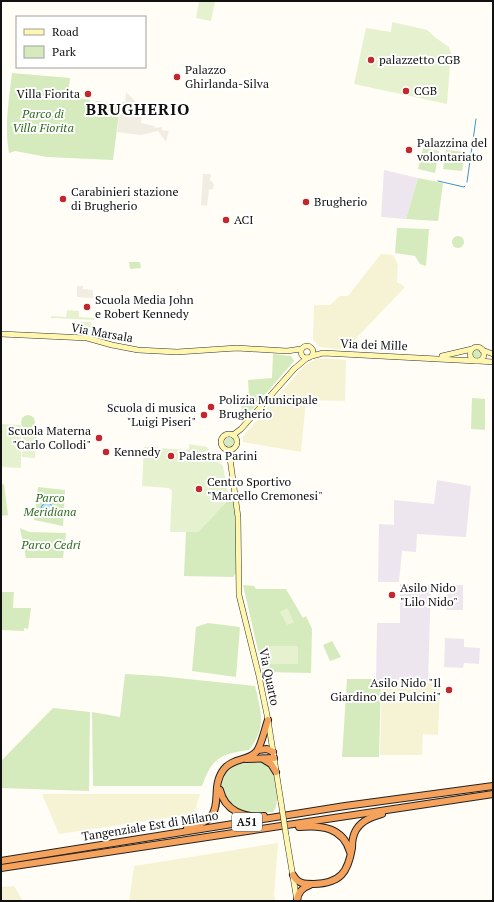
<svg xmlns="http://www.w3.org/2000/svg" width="494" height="902" font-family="'PT Serif',serif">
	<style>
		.industrial { fill: #eee6ef }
		.farmland { fill: #f6f3d4 }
		.green { fill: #d5ebbd }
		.pitch { fill: #e6f2cf }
		.plaza { fill: #f1ede2 }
		.water { fill: #b9e0f7; stroke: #3f96cf }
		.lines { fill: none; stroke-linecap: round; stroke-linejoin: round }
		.stream { stroke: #3f96cf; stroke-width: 1 }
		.secondary-casing { stroke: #333; stroke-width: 6 }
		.highway-casing { stroke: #222; stroke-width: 8 }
		.secondary { stroke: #fff6b0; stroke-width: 5 }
		.highway { stroke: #f5a25d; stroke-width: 6 }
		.secondary-bridge-casing { stroke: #333; stroke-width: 6; stroke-linecap: butt }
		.secondary-bridge { stroke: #fff6b0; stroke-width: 5 }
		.poi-dot { fill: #c4262e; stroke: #fff; stroke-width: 1.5 }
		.labels { text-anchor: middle; stroke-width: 4; stroke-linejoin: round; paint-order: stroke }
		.shield { fill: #fff; stroke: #585858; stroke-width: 1 }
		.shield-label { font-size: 11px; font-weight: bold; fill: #111 }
		.poi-label { font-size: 12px; fill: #111; stroke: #fff; text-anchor: start }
		.park-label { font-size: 12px; font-style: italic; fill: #2f6b1f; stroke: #fff }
		.street-label { font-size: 12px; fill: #111; stroke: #fff }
		.district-label { font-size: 16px; font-weight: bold; letter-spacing: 1px; fill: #111; stroke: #fff }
	</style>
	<rect width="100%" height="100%" fill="#fffdf5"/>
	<g class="industrial">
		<path d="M384,170L418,178L406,219L381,217Z"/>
		<path d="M437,480L471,486L466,537L417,534L416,552L402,551L399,582H378L379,524L394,525V500L434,504Z"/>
		<path d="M400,584L431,585L428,681L376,679L377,623H400Z"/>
		<path d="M447,585H463V610H446Z"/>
		<path d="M445,638L464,639V647L480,648L479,664L464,663L463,668L444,667Z"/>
	</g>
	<g class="farmland">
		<path d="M381,254L393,255L398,264L397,282L405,287L345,350L320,347L313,340L314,305H330L340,296H348Z"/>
		<path d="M318,358L346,360L345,401L306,400L301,452L243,442V436L304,366Z"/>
		<path d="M382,682H440L438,735L423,734L422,755H380Z"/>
		<path d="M42,794H200L194,814L59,834Z"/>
		<path d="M278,843L274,896L276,901H129L134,866Z"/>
		<path d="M14,886L23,901H1V887Z"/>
	</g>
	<g class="green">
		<path d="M12,73L70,78L68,96L90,100L89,106L95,107L96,101L120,105L113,160L47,157L15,151L9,153C4,126 9,100 12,73Z"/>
		<path d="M423,148L439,151L435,173L418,169Z"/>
		<path d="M446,150L465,152L462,171L443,169Z"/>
		<path d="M418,178L443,183L438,221L406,219Z"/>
		<path d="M397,228L429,229L426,266L420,264L415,256L395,253Z"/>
		<circle cx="458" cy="242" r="6"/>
		<path d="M129,262H140L141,268L130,269Z"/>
		<circle cx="477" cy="353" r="5"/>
		<path d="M273,354L291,356L294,361L242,421L241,398L249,397L248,380L272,378Z"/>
		<path d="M472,398L485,399V430L471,429Z"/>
		<circle cx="28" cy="422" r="7"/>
		<circle cx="229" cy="442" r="4.5"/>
		<path d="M1,484H4L8,515L1,516Z"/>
		<path d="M38,487L65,490L63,526L34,520Z"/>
		<path d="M233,498L236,518V573L233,577L184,576L186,532H198L229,499Z"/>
		<path d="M20,528L29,532L66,533L63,558H26Z"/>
		<path d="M243,585L254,586L256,589H286L303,618L306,616L312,629L311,673L263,672Z"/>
		<path d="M1,592H14L13,608H31L28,629L24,628V631L1,630Z"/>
		<path d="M208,623L240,627L236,677L192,671L196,627Z"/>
		<path d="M332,641L341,657L330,661L323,645Z"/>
		<path d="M125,674L159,676L255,686C261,712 267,727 249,750C220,754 212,758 202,786H93L92,712L120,717Z"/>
		<path d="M347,679H381L379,757H342Z"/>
		<path d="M53,708L90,712L89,791L1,788V761Z"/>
		<path d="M248,761C254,761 262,760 267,763C275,768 279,798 276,806C276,808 274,810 273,812L249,814L227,802L222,793L221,785L228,768L240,762Z"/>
	</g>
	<g class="pitch">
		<path d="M199,1H215L211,21L196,18Z"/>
		<path d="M392,22L427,30L436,38L449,47L451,53L447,104L354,84L366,28L391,32Z"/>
		<path d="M67,310L79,311V317L94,318V320L51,318V316L66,317Z"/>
		<rect x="72" y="322" width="19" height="6"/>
		<path d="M1,424L21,425V468L1,467Z"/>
		<path d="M23,432L36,433L35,458L22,457Z"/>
		<path d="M189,444L207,447L213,456L223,466L229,499L198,532H170L172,491L169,488L142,486L144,447L189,450Z"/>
		<path d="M287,608L294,622L287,625L280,612Z"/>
		<rect x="270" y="646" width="28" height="18"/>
	</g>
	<g class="plaza">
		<path d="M126,92L143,109L141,123L154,126L156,128L162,127V130L169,131L166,142L158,131L141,135L117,132L121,102H125Z"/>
		<path d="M203,174H211L210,180L213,183L214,185L213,189L209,190L207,206L201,205Z"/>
		<path d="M77,286H83V289L93,290V298L77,297Z"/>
	</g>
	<circle class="water" cx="47" cy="509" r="6"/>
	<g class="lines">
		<g class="stream">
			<path d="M438,181L464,187L465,186"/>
			<path d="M467,182L476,119"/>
		</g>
		<g class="secondary-casing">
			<g id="secondary">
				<path d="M1,334L87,338L112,345L138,350L177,352L237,348L287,351L301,349"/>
				<circle cx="307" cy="352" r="6"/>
				<circle cx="477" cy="354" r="7"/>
				<path d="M482,350L493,354"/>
				<path d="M312,356L323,353L476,361"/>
				<path d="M442,356L472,349"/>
				<path d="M479,361L493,362"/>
				<circle cx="229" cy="442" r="8"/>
				<path d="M233,435L241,429L294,369L307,358"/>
				<path d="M229,451L238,517L239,595L259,676L268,720L281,802"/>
				<path d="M286,835L297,901"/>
			</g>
		</g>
		<g class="highway-casing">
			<g id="highway">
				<path d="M258,750L267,749L273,752"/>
				<path d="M246,759L274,758"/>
				<path d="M263,759L271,764L276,772"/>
				<path d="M220,790C225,811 244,818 264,816"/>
				<path d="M299,827C321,825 343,827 350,852"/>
				<path d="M187,828C233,818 206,792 224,769C233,758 248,761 256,752C261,747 265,728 268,720"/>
				<path d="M1,861L345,806L493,786"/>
				<path d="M1,868L493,794"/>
				<path d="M293,875C298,884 304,884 314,884C341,883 348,872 352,848C352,842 353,835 356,830C362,820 372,817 382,814"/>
				<path d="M297,901C298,892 302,888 310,885"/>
			</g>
		</g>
		<use href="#secondary" class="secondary"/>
		<use href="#highway" class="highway"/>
		<g class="secondary-bridge-casing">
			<path id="secondary-bridge" d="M281,802L286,835"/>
		</g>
		<use href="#secondary-bridge" class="secondary-bridge"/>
	</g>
	<g class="poi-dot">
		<circle cx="371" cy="60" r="4"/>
		<circle cx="177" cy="77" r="4"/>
		<circle cx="406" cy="91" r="4"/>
		<circle cx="88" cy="94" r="4"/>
		<circle cx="409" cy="150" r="4"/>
		<circle cx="63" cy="199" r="4"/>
		<circle cx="306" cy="202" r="4"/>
		<circle cx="226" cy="220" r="4"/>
		<circle cx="87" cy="307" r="4"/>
		<circle cx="211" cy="407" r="4"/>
		<circle cx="204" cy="415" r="4"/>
		<circle cx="99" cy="438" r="4"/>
		<circle cx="106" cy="452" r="4"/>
		<circle cx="171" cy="456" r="4"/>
		<circle cx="199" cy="489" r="4"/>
		<circle cx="392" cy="595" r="4"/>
		<circle cx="449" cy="690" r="4"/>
	</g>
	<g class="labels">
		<rect class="shield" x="232" y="813" width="30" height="18" rx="3"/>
		<g class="shield-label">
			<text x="247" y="826">A51</text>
		</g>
		<g class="poi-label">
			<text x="379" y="64">palazzetto CGB</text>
			<text x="185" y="74">Palazzo<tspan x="185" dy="14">Ghirlanda-Silva</tspan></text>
			<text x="414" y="95">CGB</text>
			<text x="80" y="98" text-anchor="end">Villa Fiorita</text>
			<text x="417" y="147">Palazzina del<tspan x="417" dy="14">volontariato</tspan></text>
			<text x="71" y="196">Carabinieri stazione<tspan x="71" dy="14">di Brugherio</tspan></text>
			<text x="314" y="206">Brugherio</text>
			<text x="234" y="224">ACI</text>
			<text x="95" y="304">Scuola Media John<tspan x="95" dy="14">e Robert Kennedy</tspan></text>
			<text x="219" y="404">Polizia Municipale<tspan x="219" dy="14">Brugherio</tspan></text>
			<text x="196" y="412" text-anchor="end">Scuola di musica<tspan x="196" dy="14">"Luigi Piseri"</tspan></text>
			<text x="91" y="435" text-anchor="end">Scuola Materna<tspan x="91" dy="14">"Carlo Collodi"</tspan></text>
			<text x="114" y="456">Kennedy</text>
			<text x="179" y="460">Palestra Parini</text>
			<text x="207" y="486">Centro Sportivo<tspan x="207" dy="14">"Marcello Cremonesi"</tspan></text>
			<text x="400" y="592">Asilo Nido<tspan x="400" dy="14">"Lilo Nido"</tspan></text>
			<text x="441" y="687" text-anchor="end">Asilo Nido "Il<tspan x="441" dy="14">Giardino dei Pulcini"</tspan></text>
		</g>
		<g class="park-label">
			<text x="43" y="118">Parco di<tspan x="43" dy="14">Villa Fiorita</tspan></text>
			<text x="50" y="502">Parco<tspan x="50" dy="14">Meridiana</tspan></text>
			<text x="51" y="549">Parco Cedri</text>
		</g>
		<g class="street-label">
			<text transform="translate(102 333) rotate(10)" y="4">Via Marsala</text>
			<text transform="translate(374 345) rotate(2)" y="4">Via dei Mille</text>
			<text transform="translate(269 677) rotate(78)" y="4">Via Quarto</text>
			<text transform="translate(150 826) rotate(-9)" y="4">Tangenziale Est di Milano</text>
		</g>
		<g class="district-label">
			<text x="138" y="115">BRUGHERIO</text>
		</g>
	</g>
	<rect width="494" height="902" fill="none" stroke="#111111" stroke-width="4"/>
	<rect x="16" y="16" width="130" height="52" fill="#ffffff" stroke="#a0a0a0"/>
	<rect x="24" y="29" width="20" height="6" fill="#fff6b0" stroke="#a0a0a0"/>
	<text x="52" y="36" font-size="12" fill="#111111">Road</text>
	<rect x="24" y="46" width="20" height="12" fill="#d5ebbd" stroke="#a0a0a0"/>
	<text x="52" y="56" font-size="12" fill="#111111">Park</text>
</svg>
